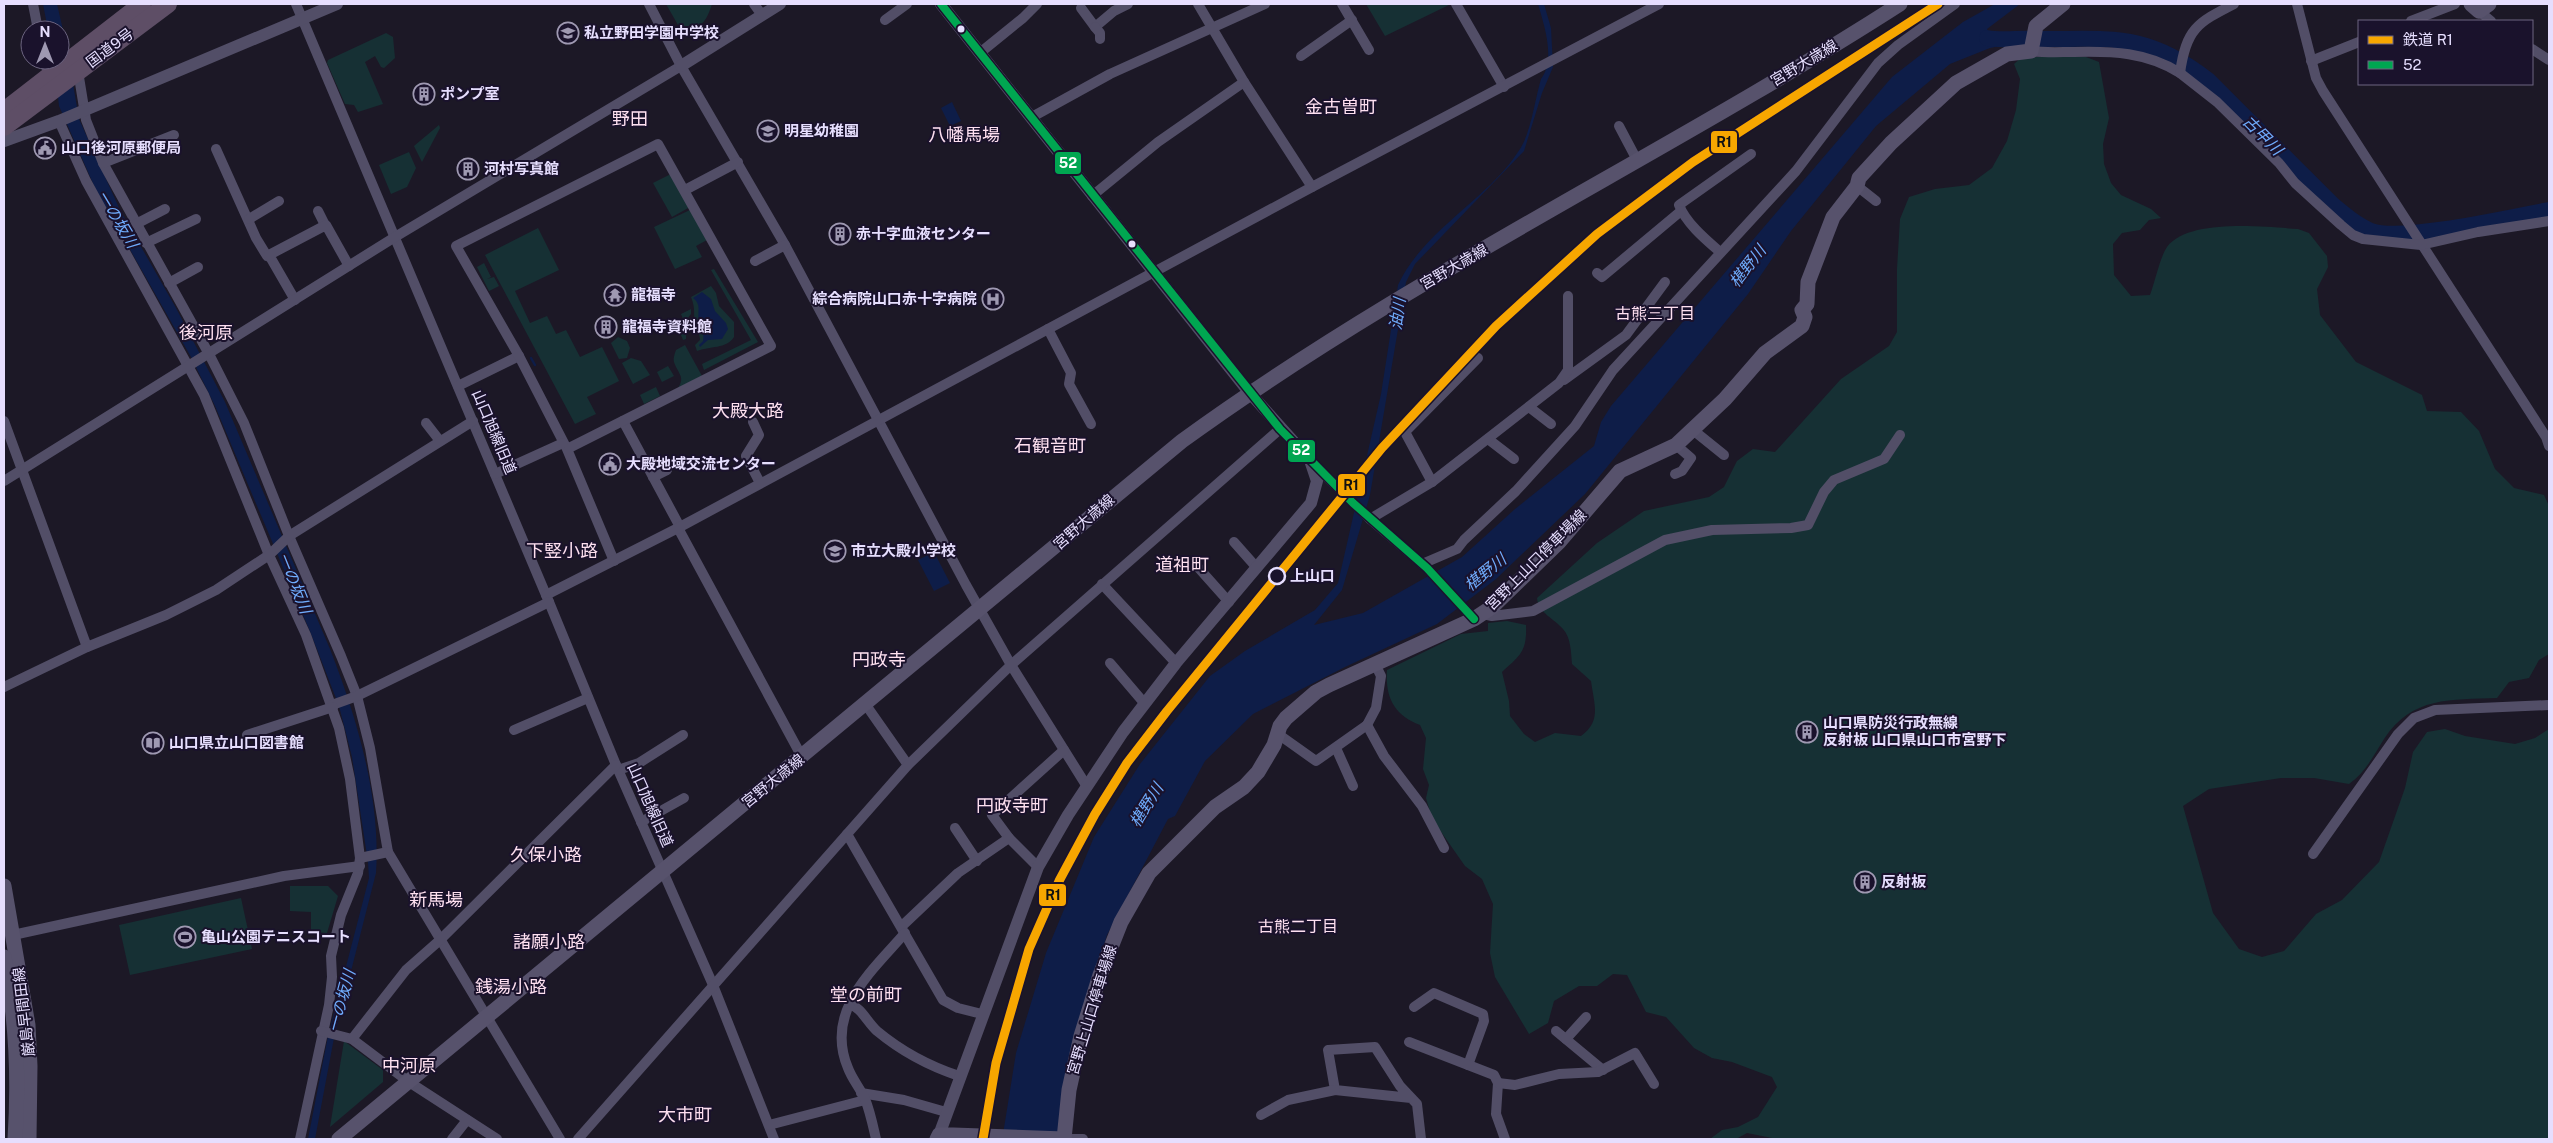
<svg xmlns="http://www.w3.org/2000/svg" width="2553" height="1143" font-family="'Public Sans','Noto Sans JP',sans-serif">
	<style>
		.green { fill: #163034 }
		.water { fill: #0e1d48 }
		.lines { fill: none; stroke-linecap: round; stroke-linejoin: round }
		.stream { stroke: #0e1d48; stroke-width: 2.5 }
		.river { stroke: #0e1d48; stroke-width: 16 }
		.minor { stroke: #524e67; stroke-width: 10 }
		.tertiary { stroke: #524e67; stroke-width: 12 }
		.secondary { stroke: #57526c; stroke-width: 15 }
		.trunk { stroke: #5e4e66; stroke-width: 18 }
		.bus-1-casing { stroke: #1a122c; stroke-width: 11 }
		.bus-1 { stroke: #00a651; stroke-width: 8 }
		.rail-1-casing { stroke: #1a122c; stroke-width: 12 }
		.rail-1 { stroke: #f7a600; stroke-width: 9 }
		.bus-dot { fill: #e6defe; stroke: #1a122c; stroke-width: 2 }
		.stop-dot { fill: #1a122c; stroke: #e6defe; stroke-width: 2.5 }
		.labels { text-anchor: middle; stroke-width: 4; stroke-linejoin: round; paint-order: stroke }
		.poi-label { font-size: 15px; font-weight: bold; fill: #e6defe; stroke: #1a122c; text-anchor: start }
		.street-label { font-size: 15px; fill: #e6defe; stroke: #1a122c }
		.stop-label { font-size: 15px; font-weight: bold; fill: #e6defe; stroke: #1a122c; text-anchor: start }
		.water-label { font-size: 16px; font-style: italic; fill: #6fabfc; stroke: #1a122c }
		.neighbourhood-label { font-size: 16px; fill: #fee0f0; stroke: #1a122c }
		.quarter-label { font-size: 18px; fill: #fee0f0; stroke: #1a122c }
		.line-badge { stroke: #1a122c; stroke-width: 2 }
		.badge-label { font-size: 14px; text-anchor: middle; font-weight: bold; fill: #fff }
		.pale-badge-label { font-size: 14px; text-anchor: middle; font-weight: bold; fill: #111 }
	</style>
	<rect width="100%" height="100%" fill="#1c1826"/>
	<g class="green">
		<path d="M666,4H712C706,23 699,33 678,25Z"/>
		<path d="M1366,4H1451L1385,36Z"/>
		<path d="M386,33L393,37L395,58L384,68L381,67L375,56L365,62L383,104L358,112L354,105L345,104L327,63L328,60Z"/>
		<path d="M2022,57H2086L2099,62L2109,118L2103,144L2104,164L2111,183L2121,195L2151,209L2161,218L2149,220L2140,230L2122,233L2113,244L2114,275L2131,296L2150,295C2155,282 2160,257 2167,247C2189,218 2265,227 2298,229L2309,233L2327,256L2328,267L2317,289L2320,315L2356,362L2422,395L2427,411L2461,412L2479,431L2495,469L2514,488L2544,495L2549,506V654L2539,660L2529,678L2509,682L2497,698C2451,700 2412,696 2384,739C2374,755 2365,773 2349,784L2314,778H2281L2209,789L2183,806L2213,913L2239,949L2262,957L2284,951L2316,914L2342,900L2379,862L2405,788L2413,752L2427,732L2445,729L2465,736L2515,744L2535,738L2549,729V1139H1777L1747,1133L1736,1139H1710L1722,1130L1738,1127L1758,1117L1777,1087L1772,1077L1732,1062L1712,1058L1694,1048L1666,1017L1646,1012L1627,975L1613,974L1597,986H1579L1554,1001L1548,1023L1529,1034L1495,977L1490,953L1493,904L1482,879L1465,866L1432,819L1426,798L1429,785L1423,769L1426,738L1420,725C1394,715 1385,697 1387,670L1461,634L1488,631V623L1507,621L1526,625C1527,651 1521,655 1502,672L1509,701L1510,716L1524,734L1535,742L1555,733L1581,736C1602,721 1594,704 1591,681L1572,664C1571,652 1571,638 1563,629C1555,619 1538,613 1537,598L1597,543L1644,511L1709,497L1724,487L1737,461L1753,449L1775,452L1841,379L1889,346L1897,332V269L1900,219L1909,197L1935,189L1969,185L1992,168L2007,141L2016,110L2020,79L2014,64Z"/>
		<path d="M439,125L440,128L422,162L414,146Z"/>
		<path d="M409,152L416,168L407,187L391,194L379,165Z"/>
		<path d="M671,174L690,207L672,217L653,183Z"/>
		<path d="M690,210L707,240L696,246L702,257L675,269L654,227Z"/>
		<path d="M538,228L559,270L515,291L530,323L547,316L556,334L566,330L580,357L602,347L619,381L587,397L596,414L575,424L485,255Z"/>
		<path d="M484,263L491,277L487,279L494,277L499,286L489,291L477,267Z"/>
		<path d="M714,269L758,342L704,370L702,364L751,340L711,270Z"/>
		<path d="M711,286L716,293L719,306L734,322V337C727,349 709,346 697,351L695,345L700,340C700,334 697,331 695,325C693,314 696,309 691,297Z"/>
		<path d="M691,309V314L687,319L686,339L683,340L677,325L684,321L681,314Z"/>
		<path d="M618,337L627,341L630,348L627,358L619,359L611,343Z"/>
		<path d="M685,345L702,376L678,388C686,377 677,372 674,362C673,358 675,353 676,350Z"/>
		<path d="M631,358L641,361L650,375L633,384L622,363Z"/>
		<path d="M668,366L674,376L662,382L657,372Z"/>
		<path d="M656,387L660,396L644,404L640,395Z"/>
		<path d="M290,886H328L338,896L327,933L311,932V912L290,911Z"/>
		<path d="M241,898L252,949L130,975L119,925Z"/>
		<path d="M344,1041L383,1070V1082L330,1127Z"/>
	</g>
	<g class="water">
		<path d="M43,4H57L66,43L79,119L120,210L176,308L225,402L330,649C357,718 381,799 376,873L334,1038L315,1139H308L328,1036L369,878L368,862L352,757L339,706L311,634L215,406L191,357L95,188L59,106L54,60H60V30H48Z"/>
		<path d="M1538,4H1544L1551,28L1553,67L1542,93L1524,151L1415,264L1406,282L1370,495L1342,590L1314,625L1363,613L1462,557L1515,509L1594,446L1601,422L1611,406L1892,77L1963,22L1995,4H2020L1987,29L1990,36L2007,37L2016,43L1990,48L1950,64L1876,126L1791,231L1748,294L1585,494L1496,579L1437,624L1345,667L1253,714L1205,761L1175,816L1168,819L1107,935L1083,1011L1056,1139H1004V1128L1016,1053L1046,953L1094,837L1140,764L1210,676L1245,651L1315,610L1338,583L1381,394L1398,285C1424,229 1488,200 1520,149C1531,132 1535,99 1541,79C1556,59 1544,25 1538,4Z"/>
		<path d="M952,102L961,121L950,126L941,108Z"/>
		<path d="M702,292L711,299L715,311L726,323L728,329L722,339L708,340L700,347L699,345L703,341C705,332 700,329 699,321C697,311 702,305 693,298Z"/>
		<path d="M934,552L950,583L934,591L918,560Z"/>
	</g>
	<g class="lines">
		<path class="stream" d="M531,358L535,365"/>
		<path class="river" d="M1987,38C2001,41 2019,38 2033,39C2109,40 2144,30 2208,80L2333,205C2345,215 2357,225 2371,231C2402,242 2512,217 2549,210"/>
		<g class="minor">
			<path d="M33,4L38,30"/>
			<path d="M296,4L549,602L616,765L713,985L774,1139"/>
			<path d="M649,4L681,66L785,245L966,585L1011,665L1086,785"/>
			<path d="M754,4L762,15"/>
			<path d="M1198,4L1244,82L1312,187"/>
			<path d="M1342,4L1369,50"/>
			<path d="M1456,4L1504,87"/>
			<path d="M2297,4L2316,78L2323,91L2546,437L2549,446"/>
			<path d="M1081,8L1095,27L1114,11L1128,4"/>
			<path d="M2479,11L2491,21"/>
			<path d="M885,20L907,4"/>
			<path d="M2411,21L2455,4"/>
			<path d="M1095,27L1100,33V39"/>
			<path d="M2532,49L2549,60"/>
			<path d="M2031,51C2045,53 2060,52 2074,52C2112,51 2147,52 2180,73C2186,29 2197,23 2234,4"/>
			<path d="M981,52L1023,18L1037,4"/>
			<path d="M1301,56L1352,20"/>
			<path d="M45,60L48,75"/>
			<path d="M2311,61L2359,42"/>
			<path d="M78,71L86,120L103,163L209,354L244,423L289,536L341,656L357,696L370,748L388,852L560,1139"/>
			<path d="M2180,73L2217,102L2279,163L2295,183L2341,225L2353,235L2363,239L2421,245L2478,232L2549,221"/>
			<path d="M1032,117L1110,74L1265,4"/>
			<path d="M59,121L86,181L204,395L269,555L306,635L339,728L350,779L360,858L358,873L341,915L331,956L332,977L329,1005L300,1139"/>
			<path d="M1619,126L1637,160"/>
			<path d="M216,149L256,238L267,256L269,255"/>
			<path d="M103,163L174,135"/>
			<path d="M1857,186L1876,201"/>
			<path d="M685,190L738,162"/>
			<path d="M1092,196L1158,142L1244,82"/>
			<path d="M318,211L325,225"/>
			<path d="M249,219L279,201"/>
			<path d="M136,224L165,209"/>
			<path d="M146,243L196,219"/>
			<path d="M1720,252C1705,239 1686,223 1679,205L1751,154"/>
			<path d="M755,261L785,245"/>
			<path d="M1597,273L1602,277L1681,211"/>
			<path d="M169,283L198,267"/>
			<path d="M295,300L269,255L326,225L349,266"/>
			<path d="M1048,329L1071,373L1069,384L1091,424"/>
			<path d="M1564,380L1626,335L1665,282"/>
			<path d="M458,386L519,356"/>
			<path d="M1529,407L1551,424"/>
			<path d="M4,421L87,647"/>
			<path d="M623,421L680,527"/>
			<path d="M753,422L759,435L746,456L760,483"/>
			<path d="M426,423L440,441"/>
			<path d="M1693,430L1724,455"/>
			<path d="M1488,439L1514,459"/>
			<path d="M567,449L771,346L658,144L456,246L519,356L567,449L614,561"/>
			<path d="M1311,462L1370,519L1427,568L1474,619"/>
			<path d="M495,474L563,443"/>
			<path d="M1675,474L1682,471L1691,458L1676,445"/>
			<path d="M653,477L667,470"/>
			<path d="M4,481L395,237L681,66"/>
			<path d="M1432,482L1405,432L1478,358"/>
			<path d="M1370,519L1432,482L1559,383L1568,370V296"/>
			<path d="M678,528L802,757"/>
			<path d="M1234,542L1257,568"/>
			<path d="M1422,564L1457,549L1464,540L1516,491L1575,426L1613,370L1796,171L1878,63L1898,45L1955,4"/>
			<path d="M1196,565L1229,602"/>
			<path d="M1102,584L1176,663"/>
			<path d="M546,595L678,528L1312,187L1659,4"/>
			<path d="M1483,614L1492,616L1533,611L1665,540L1712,530L1791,528L1808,525L1824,492L1834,480L1884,459L1900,435"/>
			<path d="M1110,663L1145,704"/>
			<path d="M4,687L87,647L166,615L216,590L269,555L289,536L473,421"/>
			<path d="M332,705L357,696L549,602"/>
			<path d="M866,705L908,765"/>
			<path d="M1367,725L1384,756L1422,806L1444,848"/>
			<path d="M514,730L588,698"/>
			<path d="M1278,734L1316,761L1367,725L1376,708L1381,676L1375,664"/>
			<path d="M247,735L333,707"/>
			<path d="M1336,748L1353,786"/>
			<path d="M618,770L639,763L683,735"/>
			<path d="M641,822L684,798"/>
			<path d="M955,828L977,861"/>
			<path d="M847,834L943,1000L958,1008L982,1014"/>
			<path d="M1009,838L992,815L1064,750"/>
			<path d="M2313,854L2398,734L2414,718L2435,710L2549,705"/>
			<path d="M360,858L388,852"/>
			<path d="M902,926L958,873L1009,838L1038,867"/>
			<path d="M13,935L284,876L360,866"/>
			<path d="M849,1004C861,1007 867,1022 877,1031C901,1051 929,1066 959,1076"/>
			<path d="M1414,1007L1434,993L1483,1014L1484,1021L1468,1065"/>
			<path d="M321,1031L352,1039L409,1082L497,1139"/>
			<path d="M1556,1031L1603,1070"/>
			<path d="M352,1039L406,970L440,940L616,765"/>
			<path d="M1566,1039L1586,1017"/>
			<path d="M1409,1042L1494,1075L1498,1083L1496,1114L1505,1139"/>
			<path d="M1498,1083L1515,1085L1559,1074L1598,1072L1635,1053L1654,1084"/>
			<path d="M861,1093L904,1100L946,1112"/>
			<path d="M1411,1098L1335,1090L1328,1050L1375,1047L1400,1086L1417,1104L1421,1139"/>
			<path d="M1261,1115L1288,1100L1335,1090"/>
			<path d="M769,1125L865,1100"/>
			<path d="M452,1139L467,1120"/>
			<path d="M578,1139L908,765L1011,665L1280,429"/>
			<path d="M876,1139C873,1126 870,1111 865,1099C860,1088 852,1079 848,1068C824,1011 872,971 905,933"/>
			<path d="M1064,1139H1083"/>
		</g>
		<g class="tertiary">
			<path d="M681,66L780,4"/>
			<path d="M4,141L59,121L337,4"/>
			<path d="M939,1135L1038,867L1068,815L1123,732L1176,663L1311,503L1317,481L1310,460L1249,392L941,4"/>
		</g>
		<g class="secondary">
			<path d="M2471,4L2479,11L2489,4"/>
			<path d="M4,886L28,1025L30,1066L29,1139"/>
			<path d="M4,957C17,1019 19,1077 15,1139"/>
			<path d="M339,1139L1182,441C1409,276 1665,155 1900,4"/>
			<path d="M937,1139L939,1135H953L1064,1139L1069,1090L1081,1036L1100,975L1121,922L1149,873L1215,807L1244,787L1258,772L1274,745L1280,726L1286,718L1316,692L1329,685L1474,619L1492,607L1559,542L1620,471L1676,445L1725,399L1765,353L1802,326L1805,317L1802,310L1807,304L1808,282L1833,217L1857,186L1859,178L1891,143L1956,83L2007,54L2031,51L2036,26L2063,4"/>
		</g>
		<g class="trunk">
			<path d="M4,111L142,4"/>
			<path d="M4,127L168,4"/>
		</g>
		<g class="bus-1-casing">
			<path id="bus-1" d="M941,4L1280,429L1353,503L1427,568L1474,619"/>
		</g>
		<use href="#bus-1" class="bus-1"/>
		<g class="rail-1-casing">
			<path id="rail-1" d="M983,1139L996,1063L1029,949L1059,881L1095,814L1127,763L1167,711L1382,448L1496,326L1597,234L1693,162L1938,4"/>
		</g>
		<use href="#rail-1" class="rail-1"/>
	</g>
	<defs>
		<g id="school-ring" transform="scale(1.125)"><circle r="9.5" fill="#1a122c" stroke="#9f99b2" stroke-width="1.5"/><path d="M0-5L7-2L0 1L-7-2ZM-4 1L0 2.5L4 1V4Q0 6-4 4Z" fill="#9f99b2"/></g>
		<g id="building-ring" transform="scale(1.125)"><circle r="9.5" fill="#1a122c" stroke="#9f99b2" stroke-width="1.5"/><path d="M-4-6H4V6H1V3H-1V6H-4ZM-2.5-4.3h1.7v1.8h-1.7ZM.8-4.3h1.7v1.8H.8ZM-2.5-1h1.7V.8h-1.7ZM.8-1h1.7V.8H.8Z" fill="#9f99b2"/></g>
		<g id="civic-ring" transform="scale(1.125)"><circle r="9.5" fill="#1a122c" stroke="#9f99b2" stroke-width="1.5"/><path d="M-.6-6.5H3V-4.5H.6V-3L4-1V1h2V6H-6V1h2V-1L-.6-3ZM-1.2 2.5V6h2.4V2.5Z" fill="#9f99b2"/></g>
		<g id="temple-ring" transform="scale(1.125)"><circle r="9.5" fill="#1a122c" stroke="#9f99b2" stroke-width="1.5"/><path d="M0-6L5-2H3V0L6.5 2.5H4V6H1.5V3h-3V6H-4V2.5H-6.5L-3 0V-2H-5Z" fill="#9f99b2"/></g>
		<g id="hospital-ring" transform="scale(1.125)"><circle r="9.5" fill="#1a122c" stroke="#9f99b2" stroke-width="1.5"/><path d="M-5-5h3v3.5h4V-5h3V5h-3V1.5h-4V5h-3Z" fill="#9f99b2"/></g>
		<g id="library-ring" transform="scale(1.125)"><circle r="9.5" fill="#1a122c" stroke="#9f99b2" stroke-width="1.5"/><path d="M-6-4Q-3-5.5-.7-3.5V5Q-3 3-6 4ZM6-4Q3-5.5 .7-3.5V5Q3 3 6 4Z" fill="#9f99b2"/></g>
		<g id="stadium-ring" transform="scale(1.125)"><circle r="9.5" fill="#1a122c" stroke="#9f99b2" stroke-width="1.5"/><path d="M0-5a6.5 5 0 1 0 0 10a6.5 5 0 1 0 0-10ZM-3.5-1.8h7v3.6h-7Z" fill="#9f99b2"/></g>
	</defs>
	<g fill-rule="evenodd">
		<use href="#school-ring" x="568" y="33"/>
		<use href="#building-ring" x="424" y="94"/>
		<use href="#school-ring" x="768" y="131"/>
		<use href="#civic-ring" x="45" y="148"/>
		<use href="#building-ring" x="468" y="169"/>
		<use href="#building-ring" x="840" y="234"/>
		<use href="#temple-ring" x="615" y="295"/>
		<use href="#hospital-ring" x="993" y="299"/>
		<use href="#building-ring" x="606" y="327"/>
		<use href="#civic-ring" x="610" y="464"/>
		<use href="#school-ring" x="835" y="551"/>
		<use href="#building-ring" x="1807" y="732"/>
		<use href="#library-ring" x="153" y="743"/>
		<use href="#building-ring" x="1865" y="882"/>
		<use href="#stadium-ring" x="185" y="937"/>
	</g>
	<g class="bus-dot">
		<circle cx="961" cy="29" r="4.5"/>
		<circle cx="1132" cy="244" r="4.5"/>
	</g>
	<circle class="stop-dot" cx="1277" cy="576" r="8"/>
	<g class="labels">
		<g class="poi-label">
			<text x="584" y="38">私立野田学園中学校</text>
			<text x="440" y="99">ポンプ室</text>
			<text x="784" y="136">明星幼稚園</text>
			<text x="61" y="153">山口後河原郵便局</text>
			<text x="484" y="174">河村写真館</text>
			<text x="856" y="239">赤十字血液センター</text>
			<text x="631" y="300">龍福寺</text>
			<text x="977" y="304" text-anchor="end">綜合病院山口赤十字病院</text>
			<text x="622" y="332">龍福寺資料館</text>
			<text x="626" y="469">大殿地域交流センター</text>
			<text x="851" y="556">市立大殿小学校</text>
			<text x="1823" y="728">山口県防災行政無線<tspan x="1823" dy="17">反射板 山口県山口市宮野下</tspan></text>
			<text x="169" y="748">山口県立山口図書館</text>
			<text x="1881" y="887">反射板</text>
			<text x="201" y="942">亀山公園テニスコート</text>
		</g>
		<g class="street-label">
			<text transform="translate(110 48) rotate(-37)" y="5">国道9号</text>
			<text transform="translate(1804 63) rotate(-31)" y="5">宮野大歳線</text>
			<text transform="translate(1454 267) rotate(-30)" y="5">宮野大歳線</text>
			<text transform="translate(494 432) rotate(67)" y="5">山口旭線旧道</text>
			<text transform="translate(1084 522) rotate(-41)" y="5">宮野大歳線</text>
			<text transform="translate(1536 560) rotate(-45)" y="5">宮野上山口停車場線</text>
			<text transform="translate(773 781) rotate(-39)" y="5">宮野大歳線</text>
			<text transform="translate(650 805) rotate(66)" y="5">山口旭線旧道</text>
			<text transform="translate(1092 1010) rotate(-73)" y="5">宮野上山口停車場線</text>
			<text transform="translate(24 1012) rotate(-97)" y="5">厳島早間田線</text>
		</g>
		<g class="stop-label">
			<text x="1290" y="581">上山口</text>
		</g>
		<g class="water-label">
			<text transform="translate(2263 135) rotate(45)" y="6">古甲川</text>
			<text transform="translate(118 219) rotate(59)" y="6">一の坂川</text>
			<text transform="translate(1747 266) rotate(-52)" y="6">椹野川</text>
			<text transform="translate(1397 314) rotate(-82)" y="6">油川</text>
			<text transform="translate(1485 572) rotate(-39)" y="6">椹野川</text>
			<text transform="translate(295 583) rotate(68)" y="6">一の坂川</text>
			<text transform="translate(1146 805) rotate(-58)" y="6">椹野川</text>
			<text transform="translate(341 1001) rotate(-75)" y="6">一の坂川</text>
		</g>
		<g class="neighbourhood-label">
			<text x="1655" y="319">古熊三丁目</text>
			<text x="1298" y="932">古熊二丁目</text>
		</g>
		<g class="quarter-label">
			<text x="1341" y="113">金古曽町</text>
			<text x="630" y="125">野田</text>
			<text x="964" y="141">八幡馬場</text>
			<text x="206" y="339">後河原</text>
			<text x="748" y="417">大殿大路</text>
			<text x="1050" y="452">石観音町</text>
			<text x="562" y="557">下竪小路</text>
			<text x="1182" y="571">道祖町</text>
			<text x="879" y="666">円政寺</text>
			<text x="1012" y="812">円政寺町</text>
			<text x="546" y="861">久保小路</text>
			<text x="436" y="906">新馬場</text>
			<text x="549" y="948">諸願小路</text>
			<text x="511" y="993">銭湯小路</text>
			<text x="866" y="1001">堂の前町</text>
			<text x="409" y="1072">中河原</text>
			<text x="685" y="1121">大市町</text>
		</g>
	</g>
	<g class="line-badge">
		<rect x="1710" y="130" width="28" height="24" rx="5" fill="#f7a600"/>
		<rect x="1054" y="151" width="28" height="24" rx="5" fill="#00a651"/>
		<rect x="1287" y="439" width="29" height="24" rx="5" fill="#00a651"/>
		<rect x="1337" y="473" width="29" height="24" rx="5" fill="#f7a600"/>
		<rect x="1038" y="883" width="29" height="24" rx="5" fill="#f7a600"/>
	</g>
	<g class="badge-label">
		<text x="1068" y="168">52</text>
		<text x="1301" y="455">52</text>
	</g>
	<g class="pale-badge-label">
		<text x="1724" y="147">R1</text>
		<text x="1351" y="490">R1</text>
		<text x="1053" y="900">R1</text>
	</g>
	<rect width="2553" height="1143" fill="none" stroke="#e6defe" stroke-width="10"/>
	<rect x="2358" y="20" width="175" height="65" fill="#1a122c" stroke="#6c6480"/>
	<rect x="2368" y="36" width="25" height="8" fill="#f7a600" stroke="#6c6480"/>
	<text x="2403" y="45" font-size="15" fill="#e6defe">鉄道 R1</text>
	<rect x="2368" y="61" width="25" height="8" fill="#00a651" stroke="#6c6480"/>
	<text x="2403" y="70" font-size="15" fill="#e6defe">52</text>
	<g transform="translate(45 45)"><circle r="24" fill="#1a122c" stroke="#6c6480"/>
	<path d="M0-4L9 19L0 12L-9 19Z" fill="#9f99b2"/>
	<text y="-8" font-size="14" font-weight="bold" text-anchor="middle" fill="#e6defe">N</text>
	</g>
</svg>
